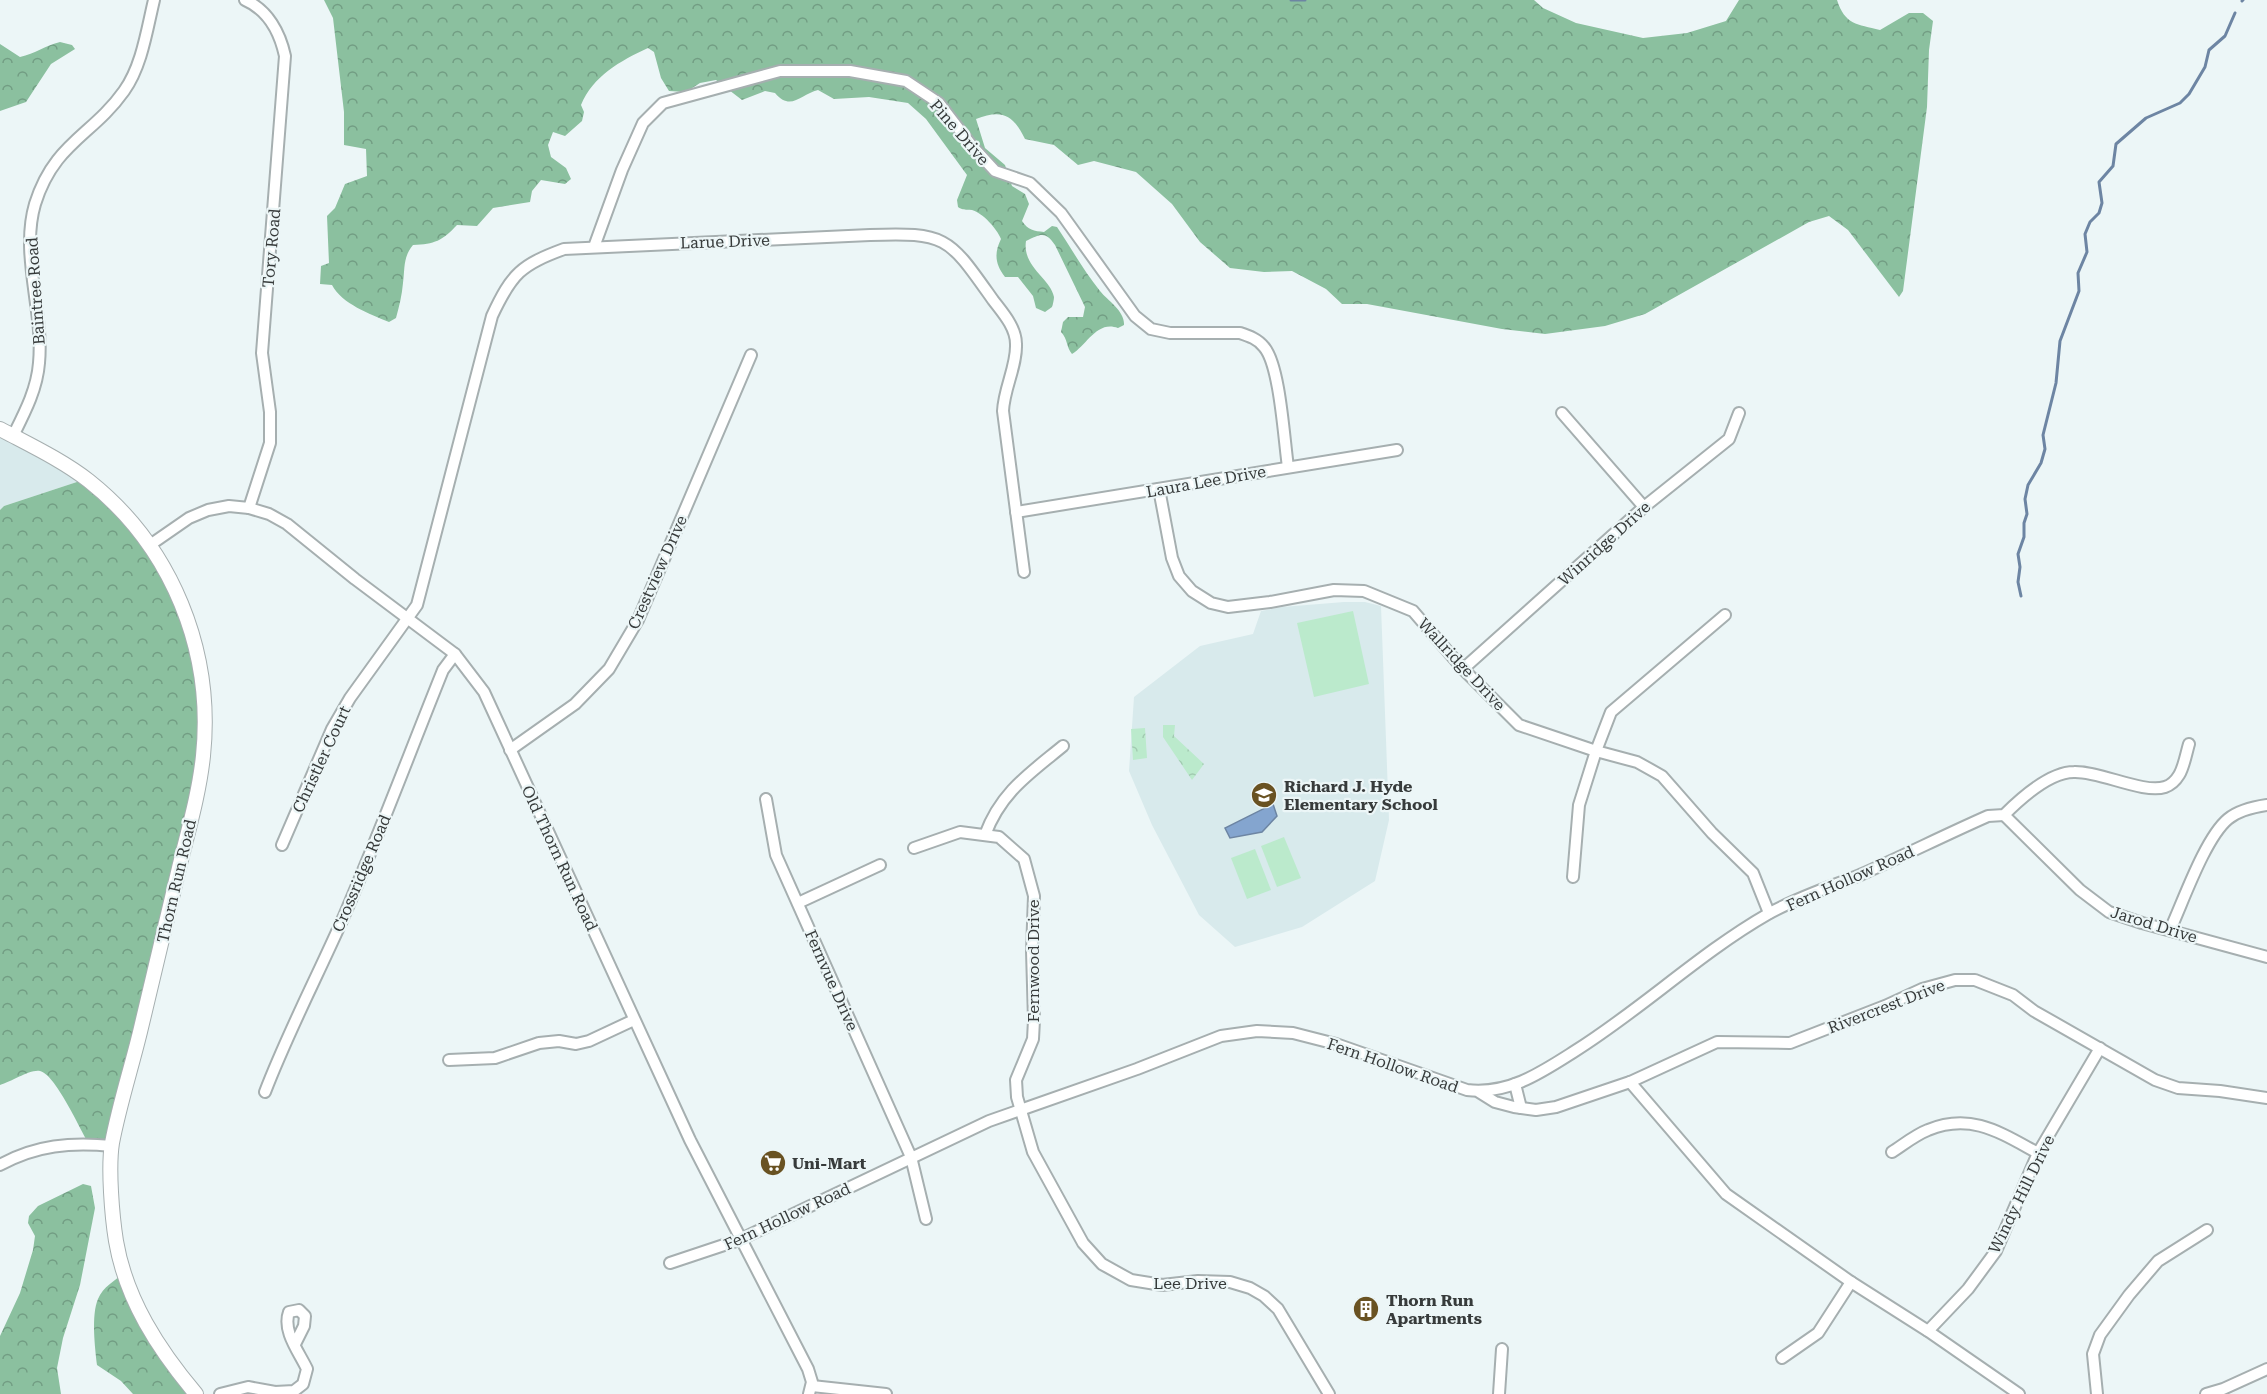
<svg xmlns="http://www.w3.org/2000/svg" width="2267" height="1394" font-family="'Roboto Serif',serif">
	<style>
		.built { fill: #d8eaec }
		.grass { fill: #bbeacc }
		.forest { fill: url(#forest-crowns) }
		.park { fill: url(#park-crowns) }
		.water { fill: #84a5cf; stroke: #6d85a3; stroke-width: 1.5 }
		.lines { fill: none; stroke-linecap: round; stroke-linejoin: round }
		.stream { stroke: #6d85a3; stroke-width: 3 }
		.minor-casing { stroke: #a6afb0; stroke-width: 14 }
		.tertiary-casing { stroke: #a6afb0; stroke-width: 16 }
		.minor { stroke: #fff; stroke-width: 10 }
		.tertiary { stroke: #fff; stroke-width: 14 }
		.labels { text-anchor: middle; stroke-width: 4.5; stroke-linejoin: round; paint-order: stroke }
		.street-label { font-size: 16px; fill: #373b3b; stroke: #ecf6f7 }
		.poi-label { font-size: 16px; font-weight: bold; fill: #373b3b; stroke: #ecf6f7; text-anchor: start }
	</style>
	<defs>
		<pattern id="forest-crowns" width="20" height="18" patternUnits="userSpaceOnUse" patternTransform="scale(1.5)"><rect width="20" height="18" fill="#8bc09f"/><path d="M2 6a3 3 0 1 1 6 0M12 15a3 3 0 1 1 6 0" fill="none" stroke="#729d83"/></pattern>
		<pattern id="park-crowns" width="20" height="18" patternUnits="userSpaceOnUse" patternTransform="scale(1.5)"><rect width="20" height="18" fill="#bbeacc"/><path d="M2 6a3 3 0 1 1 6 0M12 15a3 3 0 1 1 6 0" fill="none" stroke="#a1cab0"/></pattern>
	</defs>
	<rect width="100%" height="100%" fill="#ecf6f7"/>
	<g class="built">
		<path d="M0,429L86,479L4,506L0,510Z"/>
		<path d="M1344,602H1365L1381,606L1389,820L1375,881L1302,927L1235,947L1199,915L1152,825L1129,771L1134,697L1200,646L1253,634L1261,611L1282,607Z"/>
	</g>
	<g class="grass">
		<path d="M1353,611L1369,684L1314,697L1297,623Z"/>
		<path d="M1284,837L1301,878L1277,887L1261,846Z"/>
		<path d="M1255,849L1271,890L1247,899L1231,858Z"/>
	</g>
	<g class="forest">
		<path d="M324,0H1534L1543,8L1576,23L1643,38L1687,33L1726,21L1739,0H1837C1845,25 1857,24 1880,30L1909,13H1923L1933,21L1929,50L1927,107L1903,291L1899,297L1848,230L1829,216L1809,222L1645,314L1605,326L1545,334L1502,329L1367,304H1342L1326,289L1292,271L1264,272L1230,268L1200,242L1172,204L1136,172L1094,161L1078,165L1054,145L1025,139C1013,114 1001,109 976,119L985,148L1005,165L1012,186L1025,194L1029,204L1022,221C1028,230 1034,231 1044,232L1052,226L1057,227C1071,248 1084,271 1100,291C1108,301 1125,311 1124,325L1118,328C1097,320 1087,345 1072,354C1066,347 1068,339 1061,332L1063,322L1068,317H1083L1085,307L1055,245C1045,231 1041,234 1026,241C1022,267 1051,279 1054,297C1054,300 1053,303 1052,307L1045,312L1036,308L1033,296L1018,277H1005C995,264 994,253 1001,239C997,229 983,213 972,210C966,209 964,211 958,207L957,200L967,175L926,119L908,103L869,97L834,99L818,90C801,94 791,112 775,93L765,91L742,100L716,80L700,83L686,92L669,91L661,78L654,52L648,48C620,61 593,76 581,105L584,112L582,121L565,136L553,132L548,145L551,157L566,168L571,179L565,184L541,180L532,191L530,202L493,208L477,226L457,225C442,241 435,244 413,245C403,257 405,268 403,283C402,295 399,307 396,318L389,322C370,314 342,304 332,285L320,284L321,266L329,263L327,216L335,208L345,184L367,176L366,149L344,145V112L333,18Z"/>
		<path d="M60,42L72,45L75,49L51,64L26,102L0,111V44L20,57C35,54 46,45 60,42Z"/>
		<path d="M86,479L132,522L190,623L203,758L112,1146L89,1144C80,1129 55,1074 40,1071C30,1069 11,1082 0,1085V510L4,506Z"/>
		<path d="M83,1184L91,1186L95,1208L80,1285L63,1338L57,1368L61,1394H0V1336L20,1293L33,1250L35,1236L28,1223L29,1216L38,1206Z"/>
		<path d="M125,1273L132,1293L196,1394H133L121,1381L97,1365C95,1348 91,1315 98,1299C103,1287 115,1280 125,1273Z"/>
	</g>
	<g class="park">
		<path d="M1163,725H1175L1174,736L1204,764L1192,780L1163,737Z"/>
		<path d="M1145,728L1147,758L1133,760L1131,729Z"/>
	</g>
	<path class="water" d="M1273,804L1277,816L1262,832L1230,838L1225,828Z"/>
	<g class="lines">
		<g class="stream">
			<path d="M1291,0H1305"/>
			<path d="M2242,1L2243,0"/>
			<path d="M2021,596L2018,582L2020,567L2018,554L2024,537V523L2027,514L2025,499L2028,485L2041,463L2045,449L2043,435L2056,383L2060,341L2079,291L2078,273L2087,252L2085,234L2090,222L2099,213L2102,203L2099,182L2113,166L2116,144L2146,118L2180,103L2189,94L2205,67L2209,50L2225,36L2235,13"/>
		</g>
		<g class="minor-casing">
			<g id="minor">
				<path d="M245,0C268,10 280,33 285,56L262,353L270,412V443L249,508"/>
				<path d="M594,247L622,170L643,123L663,103L780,71H850L906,81L939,103L972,146L995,171L1030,183L1061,213L1135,316L1151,329L1170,333H1240C1249,336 1258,339 1264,347C1280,365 1284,440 1288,467"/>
				<path d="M1562,413L1644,507"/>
				<path d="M13,436C25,412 37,389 39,363C44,311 20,255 35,204C54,143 92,136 124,91C142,66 147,29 154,0"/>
				<path d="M1159,489L1172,558L1179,576L1192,591L1211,603L1228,607L1270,602L1334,590L1364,591L1413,611L1463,669L1519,725L1596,751L1637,762L1662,776L1712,833L1753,873L1769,913"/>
				<path d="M1016,512L1397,450"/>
				<path d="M150,545L189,518L208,510L229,506L249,508L269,514L287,524L355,579L455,654L484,692L690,1140L808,1369L812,1382L809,1394"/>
				<path d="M1463,669L1644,507L1729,439L1739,413"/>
				<path d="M510,750L575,704L609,669L638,620L751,355"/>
				<path d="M766,799L776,855L911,1157L926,1219"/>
				<path d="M2004,815L2080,890L2109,912L2142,923L2267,957"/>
				<path d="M985,835C1001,792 1029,774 1063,746"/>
				<path d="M282,845L332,729L350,698L417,605L492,316C512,273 521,265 564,249L870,235C948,232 949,238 993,300C1002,312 1016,327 1016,344C1017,366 1004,388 1003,411L1024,572"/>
				<path d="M914,848L960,832L999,837L1024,859L1034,896L1032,951L1034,1020L1033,1039L1016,1080L1017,1097L1033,1152L1083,1243L1102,1264L1131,1280L1162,1285L1198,1281L1230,1282L1250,1288L1264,1296L1278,1309L1329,1394"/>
				<path d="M1573,877L1579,805L1596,751L1611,712L1725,615"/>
				<path d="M798,903L880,865"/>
				<path d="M2170,930C2183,902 2205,838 2228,819C2239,810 2253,807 2267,805"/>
				<path d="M449,1060L495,1058L539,1043L559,1041L576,1044L589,1041L634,1020"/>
				<path d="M1630,1082L1726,1194L1851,1282L1928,1331L2019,1394"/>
				<path d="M1515,1084L1521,1108"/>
				<path d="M265,1092C288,1032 318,975 344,916C379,835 410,752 443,670L455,654"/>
				<path d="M1479,1092L1495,1102L1514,1107L1536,1110L1556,1107L1630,1082L1717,1042L1790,1043L1885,1006L1922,989L1955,980H1975L2013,995L2034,1011L2155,1080L2178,1088L2220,1091L2267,1098"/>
				<path d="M1892,1152C1903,1145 1915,1135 1928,1130C1971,1112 2001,1133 2038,1153"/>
				<path d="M0,1165C36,1145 71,1142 112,1146"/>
				<path d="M670,1263L739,1240L989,1121L1137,1069L1221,1036L1257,1031L1293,1033L1336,1044L1467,1090C1509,1095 1542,1072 1575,1051C1642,1009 1700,953 1768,914C1796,898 1830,887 1860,875C1903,856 1945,835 1988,816L2004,815C2020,799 2050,772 2074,772C2100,771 2143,794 2165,787C2171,785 2176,780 2179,775C2184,767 2186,754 2189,744"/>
				<path d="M1928,1331L1968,1289L1996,1251L2038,1153L2100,1048"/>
				<path d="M1782,1358L1818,1333L1851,1282"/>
				<path d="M812,1386L886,1394"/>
				<path d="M220,1394L248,1387L275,1392L294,1391L303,1384L307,1369C299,1352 282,1331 289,1312L299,1310L305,1316L304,1326L295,1344"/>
				<path d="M1499,1394L1502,1349"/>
				<path d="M2097,1394L2093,1354L2100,1335L2129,1295L2158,1261L2207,1230"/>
				<path d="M2206,1394L2223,1389L2267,1369"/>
			</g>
		</g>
		<g class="tertiary-casing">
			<path id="tertiary" d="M0,429C30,445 62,460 89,481C172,547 214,651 203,756C199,794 188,831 179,868C166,923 153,978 140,1032C131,1069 119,1106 112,1143C108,1168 112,1216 116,1241C126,1300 159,1350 196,1394"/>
		</g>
		<use href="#minor" class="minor"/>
		<use href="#tertiary" class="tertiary"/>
	</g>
	<defs>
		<g id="school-disc" transform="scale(1.35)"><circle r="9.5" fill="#695222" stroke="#ecf6f7"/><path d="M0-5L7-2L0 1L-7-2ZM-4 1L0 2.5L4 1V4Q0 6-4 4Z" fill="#fff"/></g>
		<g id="supermarket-disc" transform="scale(1.35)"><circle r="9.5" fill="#695222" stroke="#ecf6f7"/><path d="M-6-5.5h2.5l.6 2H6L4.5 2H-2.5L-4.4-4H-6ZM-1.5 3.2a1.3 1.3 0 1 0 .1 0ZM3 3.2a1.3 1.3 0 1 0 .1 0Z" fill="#fff"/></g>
		<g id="building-disc" transform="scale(1.35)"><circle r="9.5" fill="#695222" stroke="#ecf6f7"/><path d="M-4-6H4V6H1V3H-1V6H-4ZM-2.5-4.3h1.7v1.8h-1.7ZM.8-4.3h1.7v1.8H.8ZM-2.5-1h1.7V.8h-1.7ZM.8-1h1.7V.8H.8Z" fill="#fff"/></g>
	</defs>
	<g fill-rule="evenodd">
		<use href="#school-disc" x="1264" y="795"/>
		<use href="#supermarket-disc" x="773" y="1163"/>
		<use href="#building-disc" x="1366" y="1309"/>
	</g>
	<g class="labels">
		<g class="street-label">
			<text transform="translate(960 132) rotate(49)" y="6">Pine Drive</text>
			<text transform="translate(725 241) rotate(-2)" y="6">Larue Drive</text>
			<text transform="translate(271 248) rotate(-85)" y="6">Tory Road</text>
			<text transform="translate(35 291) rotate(-94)" y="6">Baintree Road</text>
			<text transform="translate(1206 481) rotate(-10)" y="6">Laura Lee Drive</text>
			<text transform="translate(1604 543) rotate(-42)" y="6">Winridge Drive</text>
			<text transform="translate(657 572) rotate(-66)" y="6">Crestview Drive</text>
			<text transform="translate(1462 664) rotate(47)" y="6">Wallridge Drive</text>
			<text transform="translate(321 759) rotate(-65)" y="6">Christler Court</text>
			<text transform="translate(560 858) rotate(65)" y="6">Old Thorn Run Road</text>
			<text transform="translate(361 873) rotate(-67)" y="6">Crossridge Road</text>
			<text transform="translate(1850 878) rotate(-24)" y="6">Fern Hollow Road</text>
			<text transform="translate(176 881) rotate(-77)" y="6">Thorn Run Road</text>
			<text transform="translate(2154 924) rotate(17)" y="6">Jarod Drive</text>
			<text transform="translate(1033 961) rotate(-90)" y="6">Fernwood Drive</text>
			<text transform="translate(832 980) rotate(66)" y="6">Fernvue Drive</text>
			<text transform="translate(1886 1006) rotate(-21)" y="6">Rivercrest Drive</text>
			<text transform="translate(1393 1065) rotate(19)" y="6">Fern Hollow Road</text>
			<text transform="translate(2021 1194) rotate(-64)" y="6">Windy Hill Drive</text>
			<text transform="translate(787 1216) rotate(-25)" y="6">Fern Hollow Road</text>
			<text x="1190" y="1289">Lee Drive</text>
		</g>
		<g class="poi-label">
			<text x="1284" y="792">Richard J. Hyde<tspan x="1284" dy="18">Elementary School</tspan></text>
			<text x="792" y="1169">Uni-Mart</text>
			<text x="1386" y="1306">Thorn Run<tspan x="1386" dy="18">Apartments</tspan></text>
		</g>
	</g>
</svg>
